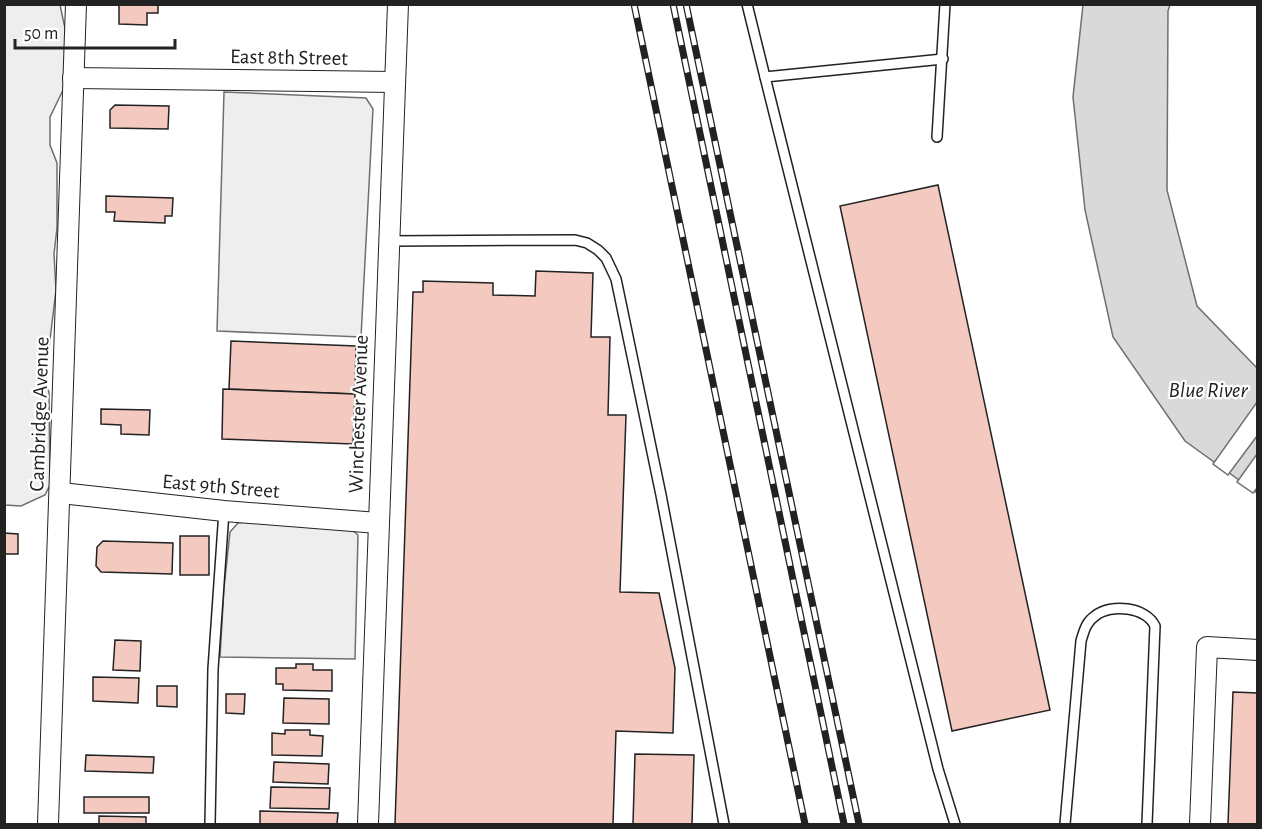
<svg xmlns="http://www.w3.org/2000/svg" width="1262" height="829" font-family="'Alegreya Sans',sans-serif">
	<style>
		.green { fill: #eee; stroke: #6f6f6f; stroke-width: 1.5 }
		.water { fill: #d9d9d9; stroke: #6f6f6f; stroke-width: 1.5 }
		.pier { fill: #fff; stroke: #6f6f6f; stroke-width: 1.5 }
		.building { fill: #f3c9c0; stroke: #222; stroke-width: 1.5 }
		.lines { fill: none; stroke-linecap: round; stroke-linejoin: round }
		.service-casing { stroke: #222; stroke-width: 12 }
		.minor-casing { stroke: #222; stroke-width: 22 }
		.service { stroke: #fff; stroke-width: 9 }
		.minor { stroke: #fff; stroke-width: 20 }
		.rail-casing { stroke: #222; stroke-width: 7 }
		.rail { stroke: #fff; stroke-width: 4.5; stroke-dasharray: 14; stroke-linecap: butt }
		.labels { text-anchor: middle; stroke-width: 4.5; stroke-linejoin: round; paint-order: stroke }
		.street-label { font-size: 21px; fill: #222; stroke: #fff }
		.water-label { font-size: 22px; font-style: italic; fill: #222; stroke: #fff }
	</style>
	<rect width="100%" height="100%" fill="#fff"/>
	<g class="green">
		<path d="M5,5H60L66,33L64,88L50,117V145L57,163V228L54,254L56,290L48,356L44,369L49,393L50,485L45,495L21,506L5,505Z"/>
		<path d="M224,92L366,98L373,109L361,337L217,331Z"/>
		<path d="M251,521L352,530L358,535L355,659L220,657L224,588L230,532L238,523Z"/>
	</g>
	<path class="water" d="M1083,5H1170L1168,11L1167,190L1197,306L1257,368V493L1185,441L1113,337L1085,210L1073,97Z"/>
	<g class="pier">
		<path d="M1257,402V436L1228,475L1213,464Z"/>
		<path d="M1257,454V488L1253,493L1237,482Z"/>
	</g>
	<g class="building">
		<path d="M119,4H158V13H147V25L119,24Z"/>
		<path d="M115,105L169,106L168,129L110,128V110Z"/>
		<path d="M938,185L1050,710L952,731L840,206Z"/>
		<path d="M106,196L173,198L172,216H165V223L114,221L115,212H106Z"/>
		<path d="M536,271L593,273L591,337H610L608,415H626L620,592L659,593L675,668L673,733L616,731L613,824H395L413,292H423V281L493,283V295L535,296Z"/>
		<path d="M231,341L356,346L355,394L229,389Z"/>
		<path d="M223,389L355,394L353,444L222,439Z"/>
		<path d="M101,409L150,410L149,435L121,434V425L101,424Z"/>
		<path d="M4,533L18,534V554H4Z"/>
		<rect x="180" y="536" width="29" height="39"/>
		<path d="M103,541L173,543L172,574L101,572L96,566L97,547Z"/>
		<path d="M115,640L141,641L140,671L113,670Z"/>
		<path d="M296,664H313V670H332V691L283,690V684H276V668H296Z"/>
		<path d="M93,677L139,678L138,703L93,701Z"/>
		<path d="M157,686H177V707L157,706Z"/>
		<path d="M1233,692L1258,693V824H1228Z"/>
		<path d="M226,694H245L244,714L226,713Z"/>
		<path d="M284,698L329,699V724L283,723Z"/>
		<path d="M285,730H310V735L323,736L322,756L272,755V733L285,734Z"/>
		<path d="M635,754L694,755L692,824H633Z"/>
		<path d="M86,755L154,757L153,773L85,771Z"/>
		<path d="M274,762L329,764L328,784L273,782Z"/>
		<path d="M271,787L330,788L329,809L270,808Z"/>
		<rect x="84" y="797" width="65" height="16"/>
		<path d="M260,811L338,813L337,824H260Z"/>
		<path d="M99,816L146,817V824H99Z"/>
	</g>
	<g class="lines">
		<g class="service-casing">
			<g id="service">
				<path d="M747,4L765,77"/>
				<path d="M943,59L765,77L938,769L955,824"/>
				<path d="M937,137L945,4"/>
				<path d="M389,241L575,240L587,243L598,250L606,258L616,279L661,495L724,824"/>
				<path d="M210,824L213,669L224,511"/>
				<path d="M1065,824L1081,641C1084,631 1086,622 1095,616C1111,603 1146,607 1155,626L1147,824"/>
			</g>
		</g>
		<g class="minor-casing">
			<g id="minor">
				<path d="M73,78L395,82"/>
				<path d="M61,493L224,511L378,523"/>
				<path d="M48,824L76,4"/>
				<path d="M368,824L398,4"/>
				<path d="M1200,824L1207,647L1258,650"/>
			</g>
		</g>
		<use href="#service" class="service"/>
		<use href="#minor" class="minor"/>
		<g class="rail-casing">
			<g id="rail">
				<path d="M634,4L805,824"/>
				<path d="M673,4L844,824"/>
				<path d="M686,4L859,824"/>
			</g>
		</g>
		<use href="#rail" class="rail"/>
	</g>
	<g class="labels">
		<g class="street-label">
			<text transform="translate(289 57) rotate(1)" y="7">East 8th Street</text>
			<text transform="translate(39 414) rotate(-88)" y="7">Cambridge Avenue</text>
			<text transform="translate(358 414) rotate(-88)" y="7">Winchester Avenue</text>
			<text transform="translate(221 486) rotate(5)" y="7">East 9th Street</text>
		</g>
		<g class="water-label">
			<text x="1208" y="397">Blue River</text>
		</g>
	</g>
	<rect width="1262" height="829" fill="none" stroke="#222222" stroke-width="12"/>
	<path d="M15 39v9h160v-9" fill="none" stroke="#222222" stroke-width="3"/>
	<text x="24" y="39" font-size="18" fill="#222222" stroke="#ffffff" stroke-width="4.5" paint-order="stroke">50 m</text>
</svg>
